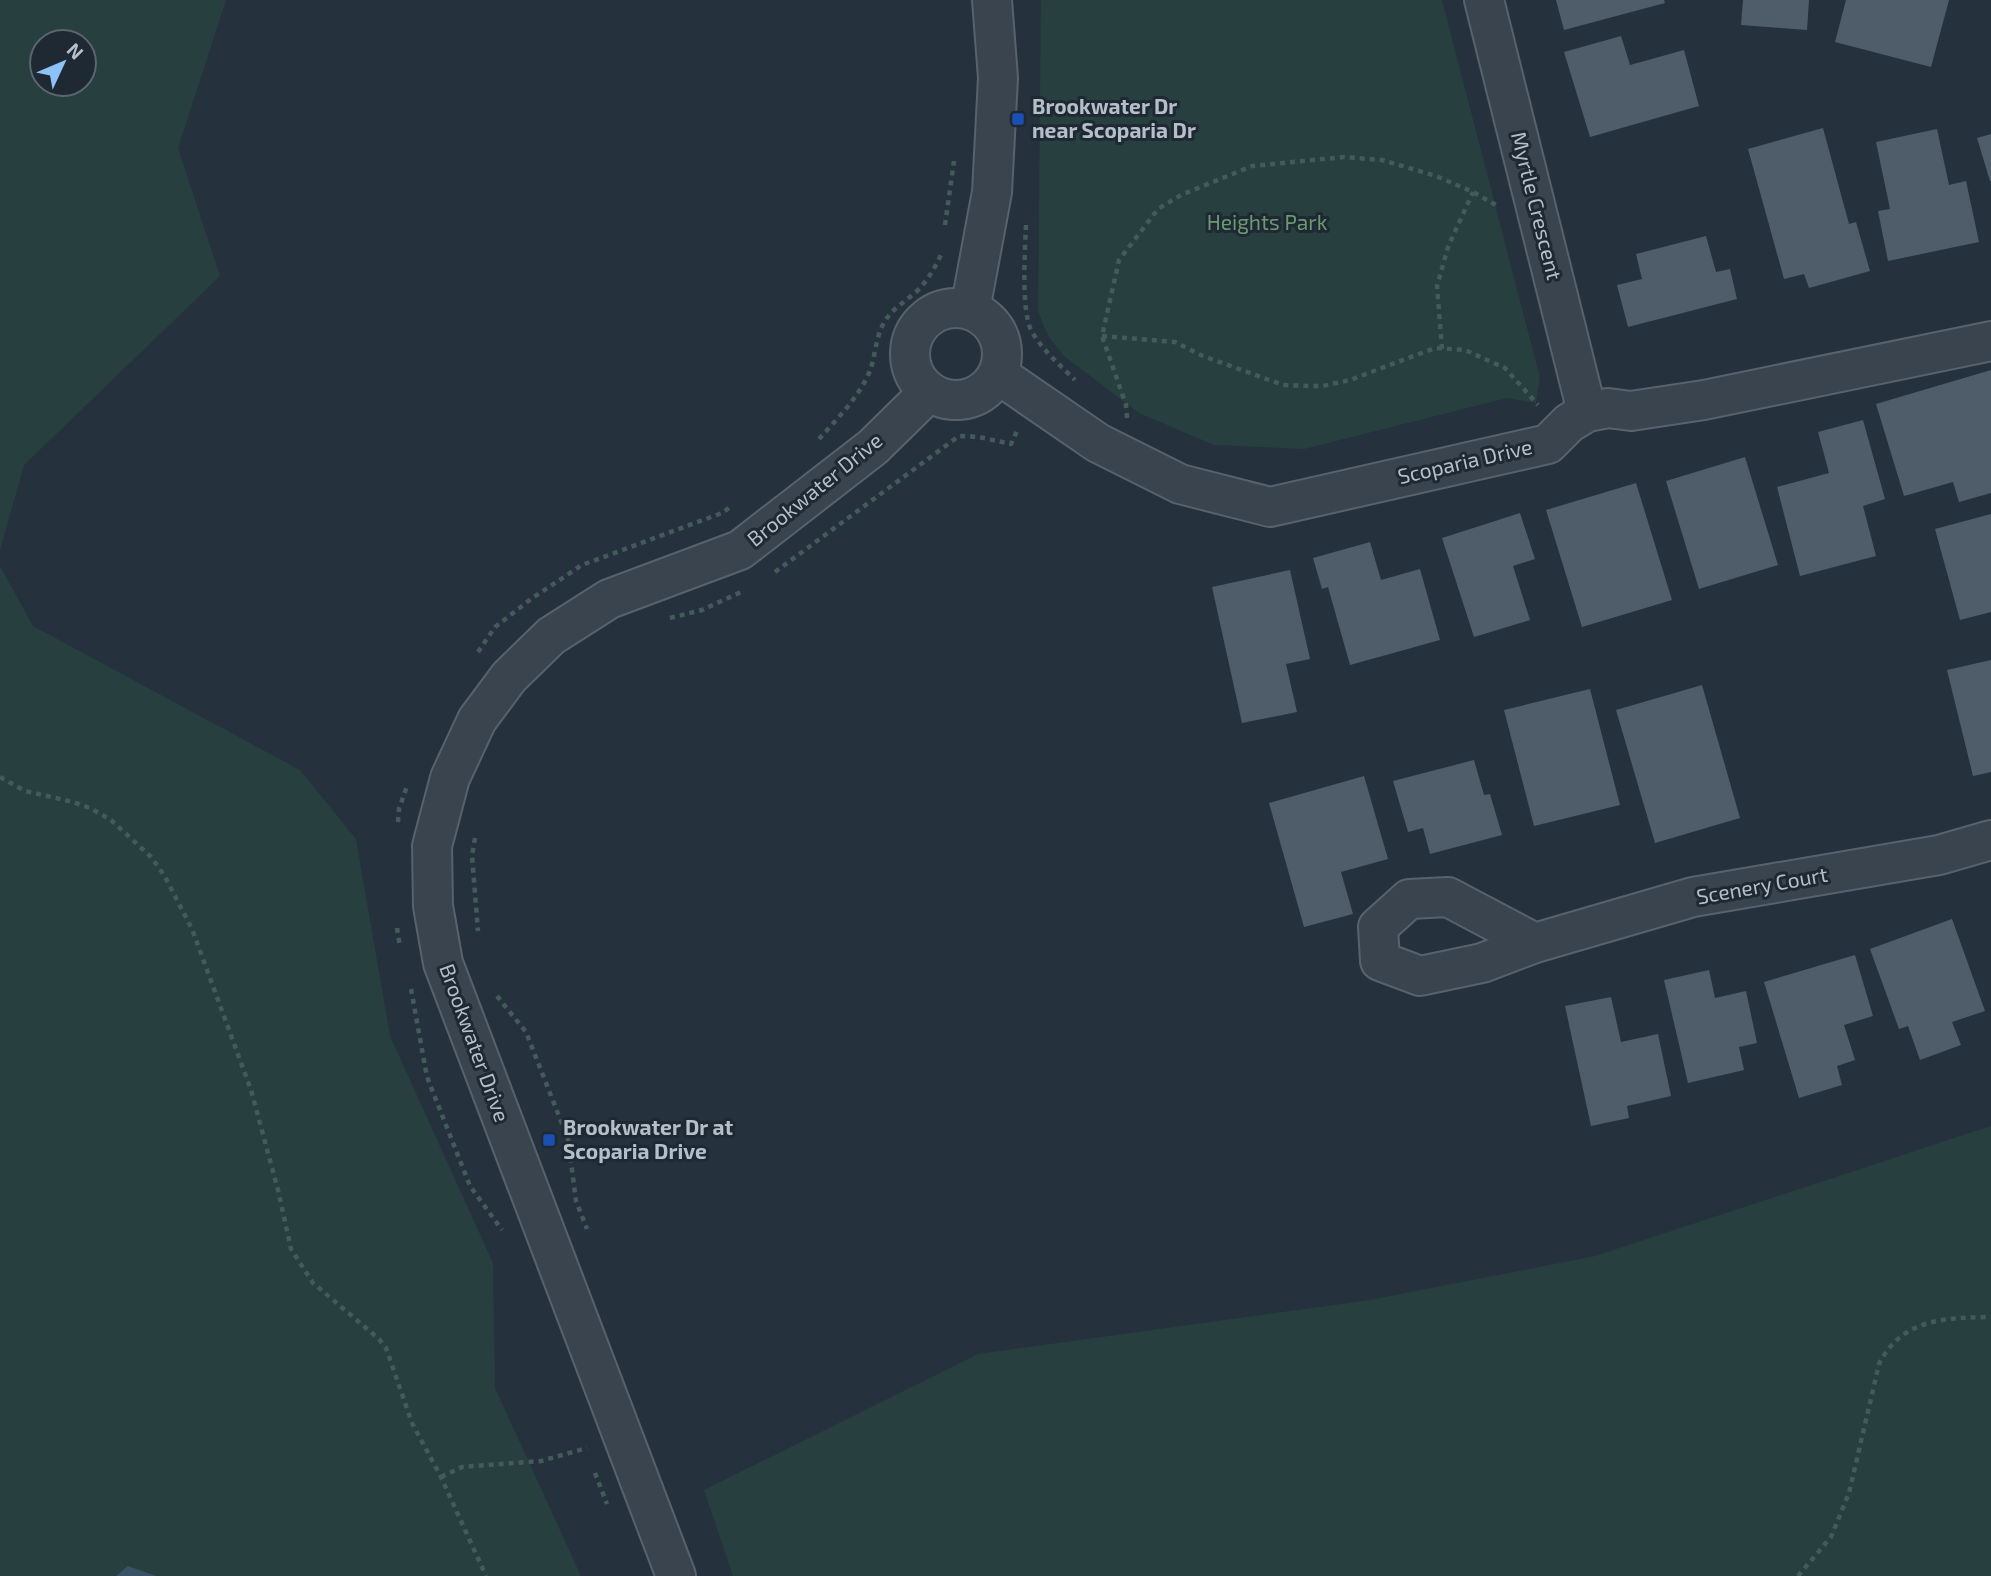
<svg xmlns="http://www.w3.org/2000/svg" width="1991" height="1576" font-family="'Exo 2',sans-serif">
	<style>
		.green { fill: #273f3f; fill-rule: evenodd }
		.water { fill: #3a5266 }
		.building { fill: #4e5d69 }
		.lines { fill: none; stroke-linecap: round; stroke-linejoin: round }
		.minor-casing { stroke: #57626c; stroke-width: 42 }
		.path { stroke: #455b5b; stroke-width: 4.5; stroke-dasharray: 5 5; stroke-linecap: butt }
		.minor { stroke: #39444e; stroke-width: 38 }
		.transit-dot { fill: #1a4fb4; stroke: #1e2933; stroke-width: 2.5 }
		.labels { text-anchor: middle; stroke-width: 6; stroke-linejoin: round; paint-order: stroke }
		.poi-label { font-size: 21px; font-weight: bold; fill: #b5bfc9; stroke: #1e2933; text-anchor: start }
		.street-label { font-size: 21px; fill: #b5bfc9; stroke: #1e2933 }
		.park-label { font-size: 21px; fill: #6c9971; stroke: #1e2933 }
	</style>
	<rect width="100%" height="100%" fill="#25323e"/>
	<g class="green">
		<path d="M0,0H226L178,148L220,276L24,465L0,550ZM42,42H84V84H42Z"/>
		<path d="M1041,0H1442L1540,378L1536,403L1507,398L1304,449L1214,445L1139,413L1064,356L1048,336L1038,311Z"/>
		<path d="M0,566L33,626L300,770L356,839L390,1036L493,1263L495,1388L581,1576H0Z"/>
		<path d="M1991,1126V1576H733L704,1490L978,1354L1370,1300L1595,1256Z"/>
	</g>
	<path class="water" d="M128,1566L156,1576H116Z"/>
	<g class="building">
		<path d="M1556,0H1664L1665,3L1564,30Z"/>
		<path d="M1743,0H1809L1807,30L1741,25Z"/>
		<path d="M1846,0H1949L1931,67L1835,42Z"/>
		<path d="M1621,36L1630,65L1684,50L1699,106L1590,137L1564,52Z"/>
		<path d="M1823,128L1849,224L1856,222L1870,271L1809,288L1804,274L1784,279L1748,149Z"/>
		<path d="M1937,129L1949,185L1966,181L1979,242L1888,261L1878,211L1890,209L1876,142Z"/>
		<path d="M1991,134V181H1990L1977,138Z"/>
		<path d="M1706,236L1716,272L1730,269L1737,299L1628,327L1617,285L1642,279L1636,254Z"/>
		<path d="M1991,370V493L1959,502L1953,482L1904,496L1876,404Z"/>
		<path d="M1863,420L1885,499L1863,506L1876,556L1800,576L1777,487L1829,473L1818,432Z"/>
		<path d="M1745,457L1778,565L1699,589L1666,481Z"/>
		<path d="M1636,483L1672,600L1582,627L1546,510Z"/>
		<path d="M1520,513L1535,559L1513,566L1530,620L1474,637L1442,538Z"/>
		<path d="M1991,514V612L1960,620L1935,529Z"/>
		<path d="M1370,542L1381,580L1420,569L1440,640L1350,665L1328,587L1322,589L1313,558Z"/>
		<path d="M1290,570L1310,659L1286,664L1297,712L1242,723L1212,587Z"/>
		<path d="M1991,660V772L1973,776L1947,670Z"/>
		<path d="M1702,685L1740,818L1655,843L1616,710Z"/>
		<path d="M1590,689L1620,805L1534,826L1504,710Z"/>
		<path d="M1474,760L1484,795L1490,794L1502,835L1430,854L1423,828L1408,832L1393,781Z"/>
		<path d="M1364,776L1388,859L1341,872L1353,914L1304,927L1269,803Z"/>
		<path d="M1952,919L1985,1011L1952,1022L1961,1045L1920,1060L1908,1026L1899,1029L1870,949Z"/>
		<path d="M1855,955L1873,1016L1844,1025L1855,1060L1837,1066L1842,1085L1799,1098L1764,982Z"/>
		<path d="M1709,970L1715,998L1746,991L1757,1043L1739,1047L1744,1070L1688,1083L1664,980Z"/>
		<path d="M1611,997L1621,1042L1658,1034L1671,1096L1627,1106L1629,1118L1591,1126L1565,1006Z"/>
	</g>
	<g class="lines">
		<g class="minor-casing">
			<g id="minor">
				<path d="M1484,0L1587,412"/>
				<circle cx="956" cy="354" r="46"/>
				<path d="M970,310L992,192L998,78L992,0"/>
				<path d="M999,375L1098,443L1180,484L1270,507L1548,444L1569,423L1587,412L1608,408L1631,411L1704,400L1991,341"/>
				<path d="M1535,943L1448,897L1409,899L1378,927L1380,961L1420,976L1482,963L1535,943L1693,897L1939,855L1991,840"/>
				<path d="M676,1576L443,963L433,906L432,846L450,778L477,720L509,677L551,636L609,599L740,550L873,447L929,392"/>
			</g>
		</g>
		<g class="path">
			<path d="M945,225L954,161"/>
			<path d="M1026,225C1025,249 1021,310 1031,330C1042,350 1059,364 1075,380"/>
			<path d="M1102,336L1175,342L1203,356L1283,385L1308,386H1323L1350,380L1435,348L1465,350L1505,368L1538,405"/>
			<path d="M1442,349L1437,286L1448,247L1473,192"/>
			<path d="M1127,418L1126,405L1102,336L1119,260L1158,209L1181,195L1252,166L1344,157L1382,160L1436,176L1473,192L1496,205"/>
			<path d="M819,439C837,419 858,398 869,373C876,356 875,337 885,321C893,308 906,301 917,291C928,280 934,269 941,255"/>
			<path d="M775,572L959,436L979,437L1011,444L1017,431"/>
			<path d="M670,618L702,610L741,592"/>
			<path d="M478,652L495,627L531,599L582,565L722,513L729,508"/>
			<path d="M0,777L25,791L73,802L92,809L111,820L151,857L164,875L192,929L251,1090L278,1190L291,1249L313,1283L379,1339L386,1348L412,1423L441,1477L486,1576"/>
			<path d="M398,822L399,809L407,786"/>
			<path d="M475,838L472,856L478,931"/>
			<path d="M397,928L400,947"/>
			<path d="M411,989L427,1077L470,1186L502,1230"/>
			<path d="M497,996L526,1032L568,1139L576,1201L587,1229"/>
			<path d="M595,1473L607,1504"/>
			<path d="M441,1477L462,1467L541,1461L587,1448"/>
			<path d="M1798,1576L1831,1537L1849,1493L1879,1364C1902,1318 1946,1318 1991,1317"/>
		</g>
		<use href="#minor" class="minor"/>
	</g>
	<g class="transit-dot">
		<rect x="1011" y="112" width="14" height="14" rx="3.5"/>
		<rect x="542" y="1133" width="14" height="14" rx="3.5"/>
	</g>
	<g class="labels">
		<g class="poi-label">
			<text x="1032" y="114">Brookwater Dr<tspan x="1032" dy="24">near Scoparia Dr</tspan></text>
			<text x="563" y="1135">Brookwater Dr at<tspan x="563" dy="24">Scoparia Drive</tspan></text>
		</g>
		<g class="street-label">
			<text transform="translate(1536 206) rotate(76)" y="7">Myrtle Crescent</text>
			<text transform="translate(1465 462) rotate(-13)" y="7">Scoparia Drive</text>
			<text transform="translate(815 490) rotate(-39)" y="7">Brookwater Drive</text>
			<text transform="translate(1762 886) rotate(-10)" y="7">Scenery Court</text>
			<text transform="translate(474 1043) rotate(70)" y="7">Brookwater Drive</text>
		</g>
		<g class="park-label">
			<text x="1267" y="230">Heights Park</text>
		</g>
	</g>
	<g transform="translate(63 63) rotate(46)"><circle r="33" fill="#1e2933" stroke="#5a656f" stroke-width="2"/>
	<path d="M0-5L12 26L0 18L-12 26Z" fill="#8dc2f6"/>
	<text y="-10" font-size="19" font-weight="bold" text-anchor="middle" fill="#b5bfc9">N</text>
	</g>
</svg>
